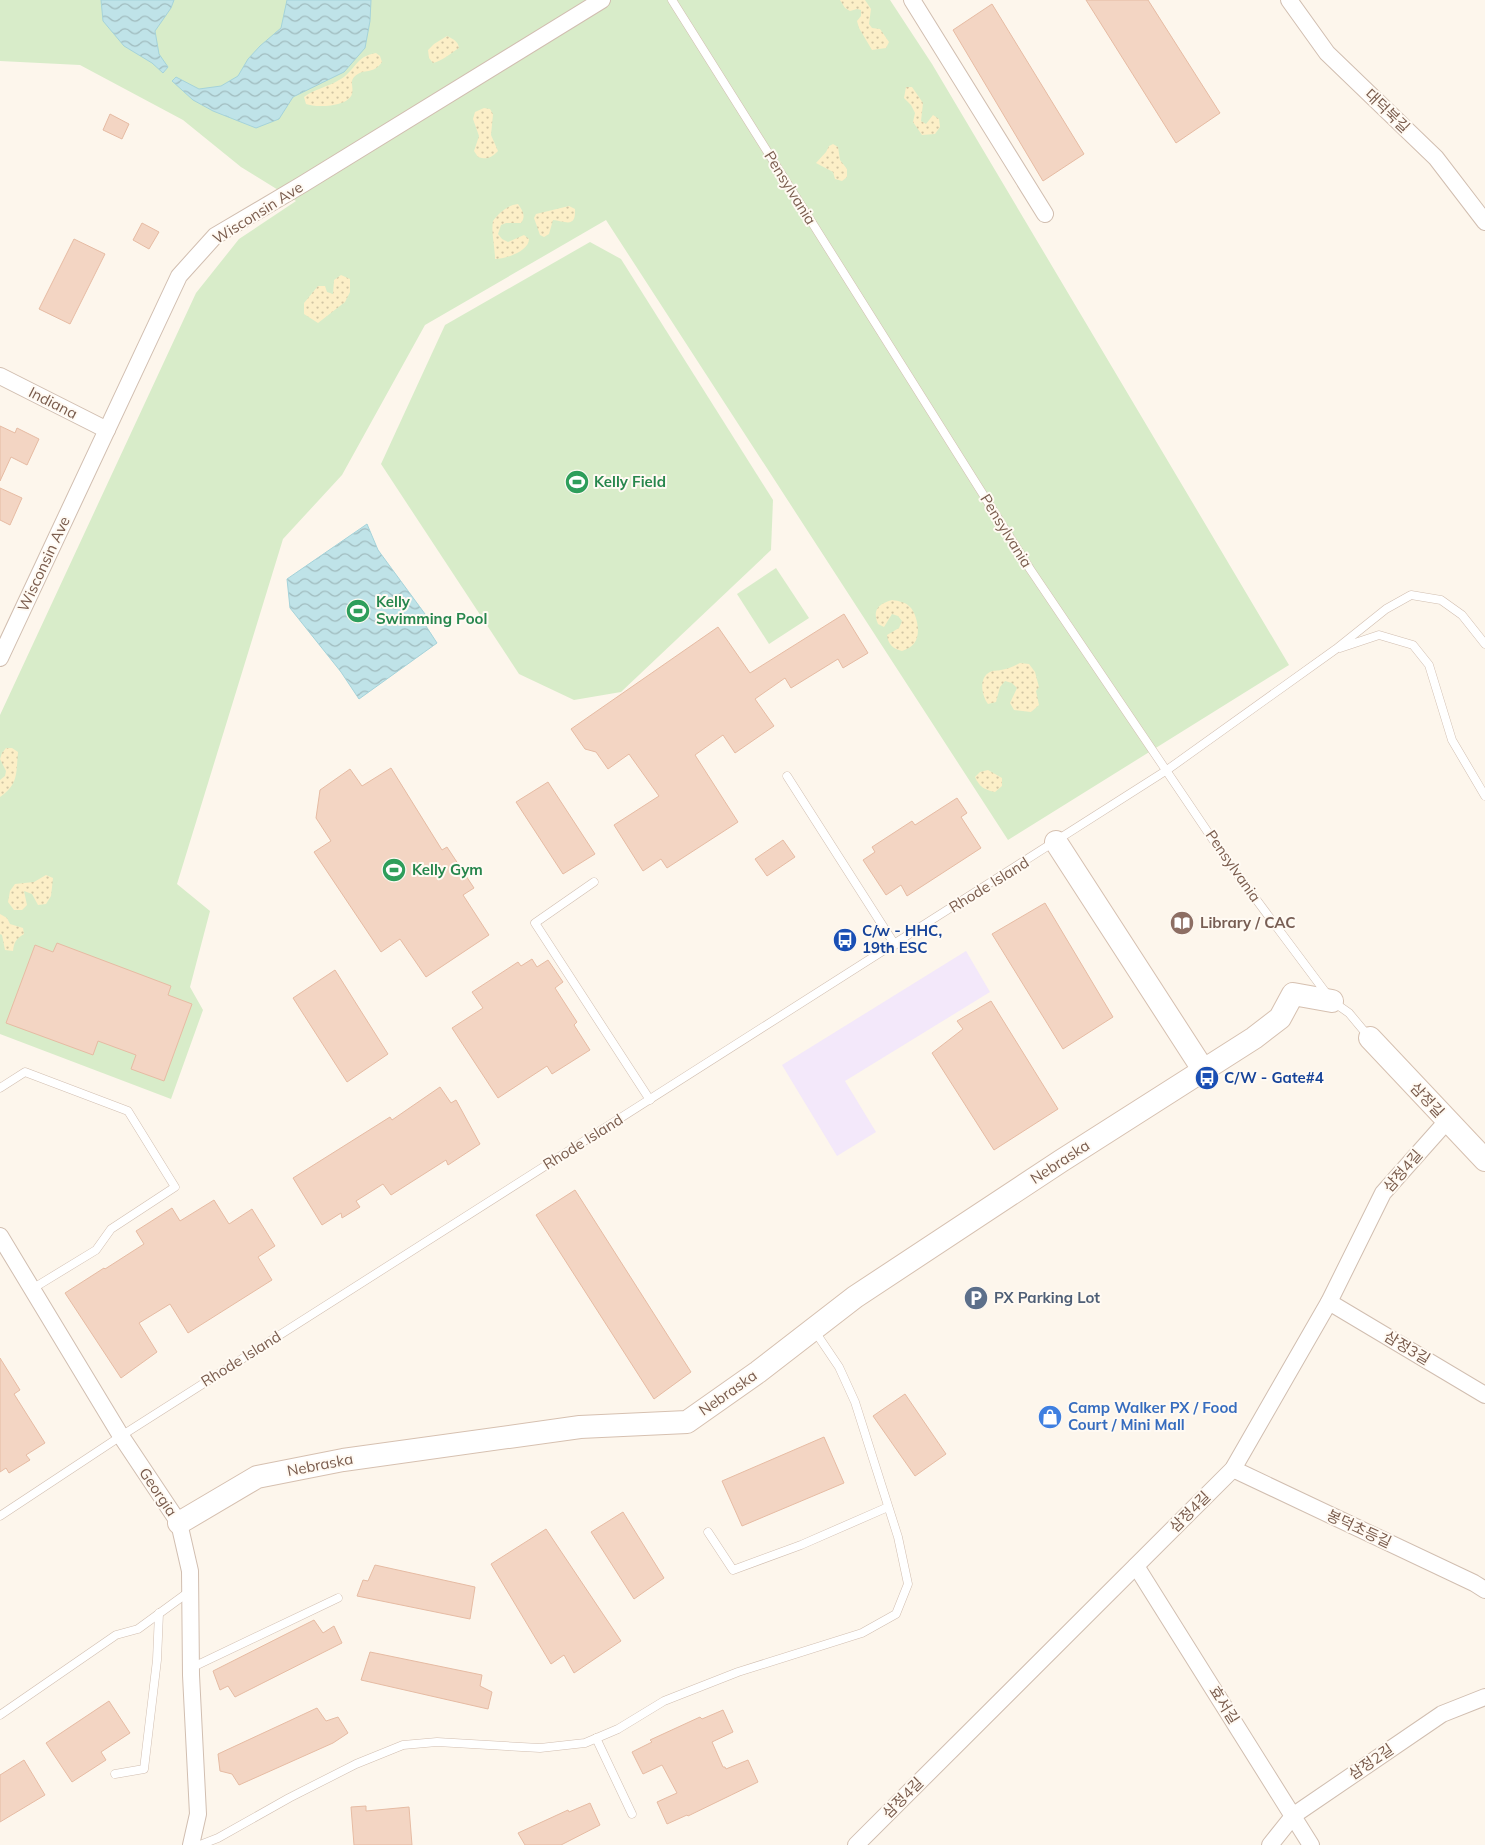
<svg xmlns="http://www.w3.org/2000/svg" width="1485" height="1845" font-family="Mulish,'Noto Sans KR',sans-serif">
	<style>
		.education { fill: #f3e8fa }
		.green { fill: #d8ecc9 }
		.sand { fill: url(#sand-dots) }
		.water { fill: url(#water-waves); stroke: #a5d3da }
		.building { fill: #f3d5c3; stroke: #e6bba3 }
		.lines { fill: none; stroke-linecap: round; stroke-linejoin: round }
		.lane-casing { stroke: #d1beb0; stroke-width: 9 }
		.street-casing { stroke: #d1beb0; stroke-width: 18 }
		.secondary-casing { stroke: #d6c0b0; stroke-width: 24 }
		.lane { stroke: #fff; stroke-width: 8 }
		.street { stroke: #fff; stroke-width: 16 }
		.secondary { stroke: #fff; stroke-width: 22 }
		.labels { text-anchor: middle; stroke-width: 4; stroke-linejoin: round; paint-order: stroke }
		.street-label { font-size: 15px; fill: #7a5c4d; stroke: #fffaf3 }
		.leisure-label { font-size: 15px; font-weight: bold; fill: #27864d; stroke: #fffaf3; text-anchor: start }
		.education-label { font-size: 15px; font-weight: bold; fill: #785e54; stroke: #fffaf3; text-anchor: start }
		.transit-label { font-size: 15px; font-weight: bold; fill: #164399; stroke: #fffaf3; text-anchor: start }
		.service-label { font-size: 15px; font-weight: bold; fill: #4e5e75; stroke: #fffaf3; text-anchor: start }
		.shop-label { font-size: 15px; font-weight: bold; fill: #366cbe; stroke: #fffaf3; text-anchor: start }
	</style>
	<defs>
		<pattern id="sand-dots" width="8" height="8" patternUnits="userSpaceOnUse" patternTransform="scale(1.25)"><rect width="8" height="8" fill="#fcefc7"/><path d="M2 2h.1M6 6h.1" fill="none" stroke="#d1c5a4" stroke-width="1.8" stroke-linecap="round"/></pattern>
		<pattern id="water-waves" width="16" height="10" patternUnits="userSpaceOnUse" patternTransform="scale(1.25)"><rect width="16" height="10" fill="#bfe3e8"/><path d="M0 5q4-4 8 0t8 0" fill="none" stroke="#a0bbbe"/></pattern>
	</defs>
	<rect width="100%" height="100%" fill="#fdf6ec"/>
	<path class="education" d="M966,951L990,992L845,1081L876,1132L837,1156L782,1065Z"/>
	<g class="green">
		<path d="M0,0H890L932,64L1289,665L1008,840L606,220L425,325L342,475L283,539L177,884L210,911L190,987L203,1010L171,1099L0,1034V715L196,293L239,239L296,201L241,167L183,120L80,65L0,61Z"/>
		<path d="M590,242L621,259L773,500L771,550L621,692L574,700L519,674L381,464L445,325Z"/>
		<path d="M776,568L809,618L769,644L737,594Z"/>
	</g>
	<g class="sand">
		<path d="M840,0H865L871,9L869,24L872,28L880,29L889,42L886,48L872,50L859,28L857,21L861,16V10L857,9L850,11L845,8Z"/>
		<path d="M447,36C453,39 458,41 459,48C451,53 442,61 433,63L429,58L428,50L434,44Z"/>
		<path d="M376,53L380,56L382,62C373,75 364,68 355,76C349,81 354,87 352,94C348,107 316,108 306,104L304,97C314,89 328,87 339,80C355,72 355,56 376,53Z"/>
		<path d="M906,87H912L923,103L921,121L926,124L933,115L939,119L940,127L935,134L922,135L913,122L915,113L911,105L904,98Z"/>
		<path d="M484,108L490,109L493,114L491,135L498,151C491,158 487,160 478,157L474,151L479,136L473,119L475,112Z"/>
		<path d="M833,144L838,147L840,160L847,169V177L842,181L835,179L833,172L816,163L826,152L829,146Z"/>
		<path d="M518,204C523,211 526,216 521,223H506L501,225L498,234L502,239L508,242L524,235L529,239C529,251 506,259 495,259C495,246 491,234 493,221C499,213 508,205 518,204Z"/>
		<path d="M569,206L575,209C576,229 565,221 553,220L549,234L544,237L540,235L534,218L536,214Z"/>
		<path d="M341,275L350,279V292L345,302L318,323L304,314V303L318,286H325L327,292L333,294L334,280Z"/>
		<path d="M892,600C899,601 906,602 911,608C917,615 921,634 915,642C912,647 907,649 902,651C893,649 888,644 887,635L899,628L902,621L898,616L892,614L884,627L878,624C872,609 879,604 892,600Z"/>
		<path d="M1020,663L1029,664L1035,672L1039,687L1036,691L1039,705L1031,712L1014,710L1010,703L1017,688L1012,683L1005,681L1000,687L996,702L988,704C982,696 978,678 990,672C993,670 998,671 1001,670C1008,669 1014,666 1020,663Z"/>
		<path d="M6,748H12L18,752C16,772 19,784 0,797V780L5,776L6,771L0,759L2,753Z"/>
		<path d="M988,770L1002,778V786L995,792C984,790 979,786 975,777L980,772Z"/>
		<path d="M46,875L53,878L51,896L46,904L38,905L32,894L24,891L27,905L22,910H14L8,902L10,891L15,884L34,882Z"/>
		<path d="M0,914L7,918L10,924L23,928L24,934C16,939 14,942 13,951L5,950L2,935L0,934Z"/>
	</g>
	<g class="water">
		<path d="M101,0H174L171,8L155,31L159,54L168,67L163,73L152,63L124,46L103,21Z"/>
		<path d="M287,0H371L370,21L365,48L344,72L293,97L279,119L256,128L213,111L193,100L172,81L176,77L199,89L221,86L238,76L248,59L260,46L281,28Z"/>
		<path d="M367,524L378,550L425,614L422,620L437,643L359,699L341,672L290,608L287,579Z"/>
	</g>
	<g class="building">
		<path d="M1086,0H1148L1220,113L1176,143Z"/>
		<path d="M992,4L1084,154L1043,181L953,30Z"/>
		<path d="M110,114L129,124L122,139L103,130Z"/>
		<path d="M142,223L159,232L149,249L133,240Z"/>
		<path d="M74,239L105,254L70,324L39,309Z"/>
		<path d="M0,426L15,433L17,428L39,439L27,465L11,457L0,481Z"/>
		<path d="M0,488L22,498L10,525L0,520Z"/>
		<path d="M844,614L868,653L843,668L838,659L791,688L785,678L755,699L774,726L735,753L723,735L695,755L738,822L667,868L661,859L643,871L614,825L659,796L629,754L608,769L596,752L585,749L571,729L718,627L750,673Z"/>
		<path d="M391,768L442,850L447,847L474,888L463,895L489,935L426,977L400,939L381,952L314,852L331,841L316,818L320,790L350,769L362,786Z"/>
		<path d="M548,782L595,854L563,874L516,802Z"/>
		<path d="M957,798L967,813L961,817L981,848L907,896L901,885L886,895L863,860L875,852L872,847L912,821L915,825Z"/>
		<path d="M783,840L795,857L767,876L755,859Z"/>
		<path d="M1045,903L1113,1017L1063,1049L992,934Z"/>
		<path d="M57,943L171,986L168,995L192,1004L164,1081L131,1069L136,1055L98,1041L93,1055L6,1023L35,945L53,952Z"/>
		<path d="M532,959L537,967L548,960L563,982L555,988L577,1022L574,1025L590,1050L552,1074L547,1066L498,1098L452,1028L483,1008L472,992L518,962L521,966Z"/>
		<path d="M335,970L388,1054L347,1082L293,998Z"/>
		<path d="M991,1001L1058,1109L994,1150L932,1053L963,1029L957,1021Z"/>
		<path d="M440,1087L451,1103L456,1100L480,1144L448,1165L446,1160L391,1195L383,1184L356,1201L360,1207L342,1218L341,1213L322,1225L293,1178L390,1117L392,1120Z"/>
		<path d="M575,1190L691,1372L654,1399L536,1215Z"/>
		<path d="M214,1200L229,1224L252,1209L275,1246L258,1257L272,1280L188,1333L170,1304L139,1323L157,1352L121,1378L65,1293L104,1268L105,1269L144,1244L136,1231L172,1208L180,1221Z"/>
		<path d="M0,1358L20,1390L14,1394L45,1443L26,1455L30,1460L9,1473L6,1468L0,1472Z"/>
		<path d="M905,1394L946,1454L915,1476L873,1416Z"/>
		<path d="M824,1437L844,1483L742,1526L722,1481Z"/>
		<path d="M623,1512L664,1578L634,1599L591,1532Z"/>
		<path d="M546,1529L621,1641L574,1673L564,1655L551,1664L491,1564Z"/>
		<path d="M375,1565L475,1587L470,1619L357,1596L363,1580L368,1581Z"/>
		<path d="M314,1620L323,1633L334,1626L342,1643L235,1697L228,1686L220,1690L213,1671Z"/>
		<path d="M370,1652L482,1675L480,1686L492,1692L488,1709L361,1680Z"/>
		<path d="M109,1701L130,1733L101,1752L106,1760L72,1782L46,1743Z"/>
		<path d="M317,1708L326,1721L338,1717L348,1733L333,1743L239,1785L232,1774L220,1771L218,1754Z"/>
		<path d="M723,1710L733,1732L712,1742L723,1767H725L726,1769L748,1760L758,1782L688,1816L687,1815L667,1824L657,1802L677,1793L662,1765L643,1774L632,1752L652,1742L650,1740L700,1717L702,1719Z"/>
		<path d="M24,1760L45,1795L0,1822V1775Z"/>
		<path d="M590,1803L600,1825L561,1845H525L518,1833L568,1810L569,1812Z"/>
		<path d="M366,1806V1811L409,1807L412,1845H354L351,1807Z"/>
	</g>
	<g class="lines">
		<g class="lane-casing">
			<g id="lane">
				<path d="M672,0L1030,569L1226,859L1332,1001L1349,1013L1369,1037"/>
				<path d="M1340,648L1379,635L1413,645L1429,665L1452,740L1485,796"/>
				<path d="M787,776L895,945"/>
				<path d="M594,882L535,923L650,1100"/>
				<path d="M0,1088L25,1072L128,1111L175,1187L111,1229L96,1250L32,1289"/>
				<path d="M0,1516L121,1436L1167,770L1336,649L1386,609L1411,595L1441,600L1462,615L1485,644"/>
				<path d="M708,1532L733,1570L801,1545L888,1507"/>
				<path d="M191,1668L338,1598"/>
				<path d="M0,1715L116,1635L138,1629L190,1591"/>
				<path d="M596,1738L632,1814"/>
				<path d="M115,1774L144,1769L157,1660L159,1613"/>
				<path d="M200,1845L218,1838L289,1798L356,1764L403,1745L437,1742L540,1748L585,1743L618,1729L664,1701L738,1672L862,1633L896,1614L908,1584L898,1537L855,1402L839,1367L814,1330"/>
			</g>
		</g>
		<g class="street-casing">
			<g id="street">
				<path d="M912,0L1045,214"/>
				<path d="M1289,0L1327,53L1436,158L1485,222"/>
				<path d="M0,376L107,430"/>
				<path d="M0,658L179,276L215,236L303,184L602,0"/>
				<path d="M0,1236L121,1436L179,1523L190,1571L191,1675L198,1814L191,1845"/>
				<path d="M1329,1302L1485,1395"/>
				<path d="M1233,1469L1474,1583L1485,1590"/>
				<path d="M1136,1566L1311,1845"/>
				<path d="M856,1845L1233,1469L1329,1302L1383,1193L1447,1121"/>
				<path d="M1270,1845L1294,1815L1442,1714L1485,1697"/>
			</g>
		</g>
		<g class="secondary-casing">
			<g id="secondary">
				<path d="M1056,842L1204,1071"/>
				<path d="M1370,1038L1485,1160"/>
				<path d="M179,1523L257,1477L343,1460L580,1427L687,1422L758,1372L855,1297L1061,1161L1254,1038L1280,1018L1293,994L1332,1001"/>
			</g>
		</g>
		<use href="#lane" class="lane"/>
		<use href="#street" class="street"/>
		<use href="#secondary" class="secondary"/>
	</g>
	<defs>
		<g id="stadium-disc" transform="scale(1.25)"><circle r="9.5" fill="#2e9e5b" stroke="#fffaf3"/><path d="M0-5a6.5 5 0 1 0 0 10a6.5 5 0 1 0 0-10ZM-3.5-1.8h7v3.6h-7Z" fill="#fff"/></g>
		<g id="library-disc" transform="scale(1.25)"><circle r="9.5" fill="#8d6e63" stroke="#fffaf3"/><path d="M-6-4Q-3-5.5-.7-3.5V5Q-3 3-6 4ZM6-4Q3-5.5 .7-3.5V5Q3 3 6 4Z" fill="#fff"/></g>
		<g id="bus-disc" transform="scale(1.25)"><circle r="9.5" fill="#1a4fb4" stroke="#fffaf3"/><path d="M-5-6H5V4H4V6H2V4H-2V6H-4V4H-5ZM-3.5-4V0h7V-4ZM-3.5 1.2v1.5H-2V1.2ZM2 1.2v1.5H3.5V1.2Z" fill="#fff"/></g>
		<g id="parking-disc" transform="scale(1.25)"><circle r="9.5" fill="#5c6f8a" stroke="#fffaf3"/><path d="M-3.5-5.5H1a3.5 3.5 0 0 1 0 7H-1V5.5H-3.5ZM-1-3.4V-.6H.8a1.4 1.4 0 0 0 0-2.8Z" fill="#fff"/></g>
		<g id="shop-disc" transform="scale(1.25)"><circle r="9.5" fill="#3f7fe0" stroke="#fffaf3"/><path d="M-5-2.5h2.3a2.7 3.5 0 0 1 5.4 0H5L5.5 6h-11ZM-1.5-2.5h3a1.5 2.3 0 0 0-3 0Z" fill="#fff"/></g>
	</defs>
	<g fill-rule="evenodd">
		<use href="#stadium-disc" x="577" y="482"/>
		<use href="#stadium-disc" x="358" y="611"/>
		<use href="#stadium-disc" x="394" y="870"/>
		<use href="#library-disc" x="1182" y="923"/>
		<use href="#bus-disc" x="845" y="940"/>
		<use href="#bus-disc" x="1207" y="1078"/>
		<use href="#parking-disc" x="976" y="1298"/>
		<use href="#shop-disc" x="1050" y="1417"/>
	</g>
	<g class="labels">
		<g class="street-label">
			<text transform="translate(1387 111) rotate(44)" y="5">대덕북길</text>
			<text transform="translate(790 188) rotate(58)" y="5">Pensylvania</text>
			<text transform="translate(258 213) rotate(-32)" y="5">Wisconsin Ave</text>
			<text transform="translate(53 403) rotate(27)" y="5">Indiana</text>
			<text transform="translate(1006 531) rotate(58)" y="5">Pensylvania</text>
			<text transform="translate(44 564) rotate(-65)" y="5">Wisconsin Ave</text>
			<text transform="translate(1233 866) rotate(55)" y="5">Pensylvania</text>
			<text transform="translate(989 885) rotate(-32)" y="5">Rhode Island</text>
			<text transform="translate(1427 1100) rotate(47)" y="5">삼정길</text>
			<text transform="translate(583 1142) rotate(-32)" y="5">Rhode Island</text>
			<text transform="translate(1060 1162) rotate(-33)" y="5">Nebraska</text>
			<text transform="translate(1403 1171) rotate(-49)" y="5">삼정4길</text>
			<text transform="translate(1407 1348) rotate(31)" y="5">삼정3길</text>
			<text transform="translate(241 1359) rotate(-32)" y="5">Rhode Island</text>
			<text transform="translate(728 1393) rotate(-35)" y="5">Nebraska</text>
			<text transform="translate(320 1465) rotate(-11)" y="5">Nebraska</text>
			<text transform="translate(158 1492) rotate(56)" y="5">Georgia</text>
			<text transform="translate(1190 1512) rotate(-45)" y="5">삼정4길</text>
			<text transform="translate(1359 1529) rotate(25)" y="5">봉덕초등길</text>
			<text transform="translate(1224 1705) rotate(58)" y="5">효서길</text>
			<text transform="translate(1371 1762) rotate(-34)" y="5">삼정2길</text>
			<text transform="translate(903 1798) rotate(-45)" y="5">삼정4길</text>
		</g>
		<g class="leisure-label">
			<text x="594" y="487">Kelly Field</text>
			<text x="376" y="607">Kelly<tspan x="376" dy="17">Swimming Pool</tspan></text>
			<text x="412" y="875">Kelly Gym</text>
		</g>
		<g class="education-label">
			<text x="1200" y="928">Library / CAC</text>
		</g>
		<g class="transit-label">
			<text x="862" y="936">C/w - HHC,<tspan x="862" dy="17">19th ESC</tspan></text>
			<text x="1224" y="1083">C/W - Gate#4</text>
		</g>
		<g class="service-label">
			<text x="994" y="1303">PX Parking Lot</text>
		</g>
		<g class="shop-label">
			<text x="1068" y="1413">Camp Walker PX / Food<tspan x="1068" dy="17">Court / Mini Mall</tspan></text>
		</g>
	</g>
</svg>
